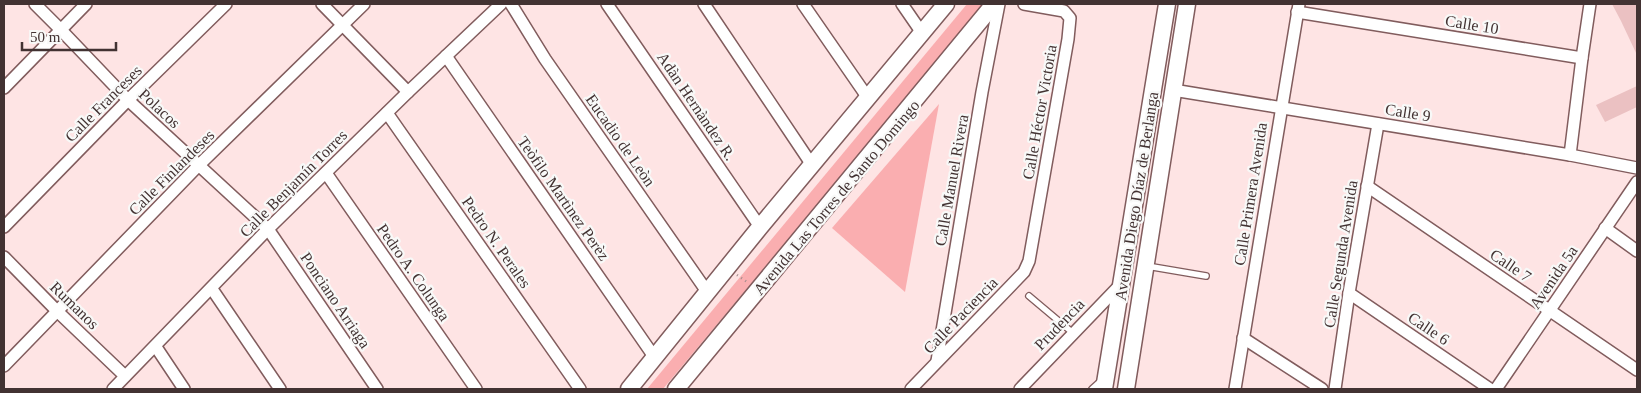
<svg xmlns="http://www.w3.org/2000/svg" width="1641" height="393" font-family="'Times New Roman',serif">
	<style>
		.green { fill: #faaeb0 }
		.building { fill: #ebc1c2 }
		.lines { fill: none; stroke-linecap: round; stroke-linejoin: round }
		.lane-casing { stroke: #815c5d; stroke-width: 8 }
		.street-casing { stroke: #815c5d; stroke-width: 14 }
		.secondary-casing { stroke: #815c5d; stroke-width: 19 }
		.path { stroke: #a08b8b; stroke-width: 2.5; stroke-dasharray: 1 4; stroke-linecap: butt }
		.lane { stroke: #fff; stroke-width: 5.5 }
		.street { stroke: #fff; stroke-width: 11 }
		.secondary { stroke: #fff; stroke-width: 16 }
		.labels { text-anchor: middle; stroke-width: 4.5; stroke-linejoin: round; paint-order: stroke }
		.street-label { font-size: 16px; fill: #423232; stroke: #f8f9f8 }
	</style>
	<rect width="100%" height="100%" fill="#fee4e4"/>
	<g class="green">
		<path d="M967,4H985L663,389H647Z"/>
		<path d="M939,104L905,292L832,228Z"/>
	</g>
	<g class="building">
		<path d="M1612,4H1637V55L1621,21Z"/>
		<path d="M1637,86V107L1605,122L1596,105Z"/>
	</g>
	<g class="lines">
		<g class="lane-casing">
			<g id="lane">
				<path d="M1147,266L1206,276"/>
				<path d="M1029,296L1073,333"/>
				<path d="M1092,389L1102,380"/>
			</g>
		</g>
		<g class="street-casing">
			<g id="street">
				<path d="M35,4L60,29L128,100L268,229L377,389"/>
				<path d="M322,4L408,92"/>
				<path d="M511,4L545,59L708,293"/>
				<path d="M607,4L760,227"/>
				<path d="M704,4L812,165"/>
				<path d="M803,4L868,98"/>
				<path d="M902,4L922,33"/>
				<path d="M1297,12L1582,58"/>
				<path d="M446,56L655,358"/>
				<path d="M4,88L86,4"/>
				<path d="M1173,90L1570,155L1637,168"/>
				<path d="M387,113L580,389"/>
				<path d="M1570,155L1582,58L1590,4"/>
				<path d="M326,173L476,389"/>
				<path d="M1367,186L1637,370"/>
				<path d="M4,227L128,100L226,4"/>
				<path d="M1605,228L1637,251"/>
				<path d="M4,257L57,311L125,376"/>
				<path d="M212,289L280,389"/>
				<path d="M1349,293L1490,389"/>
				<path d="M1243,338L1322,389"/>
				<path d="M156,347L184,389"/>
				<path d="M937,361L982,92L999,4"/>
				<path d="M4,366L198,166L364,4"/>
				<path d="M113,389L268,229L408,92L501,4"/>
				<path d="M911,389L1024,272L1029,261L1068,39L1070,18L1064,11L1024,4"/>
				<path d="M1020,389L1121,284"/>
				<path d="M1235,389L1299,4"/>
				<path d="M1335,389L1349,293L1378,124"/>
				<path d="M1496,389L1637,182"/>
			</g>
		</g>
		<g class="secondary-casing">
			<g id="secondary">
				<path d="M629,389L760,227L946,4"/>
				<path d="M676,389L994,4"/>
				<path d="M1104,389L1167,4"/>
				<path d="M1126,389L1187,4"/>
			</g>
		</g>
		<path class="path" d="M737,275L747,282"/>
		<use href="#lane" class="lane"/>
		<use href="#street" class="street"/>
		<use href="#secondary" class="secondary"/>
	</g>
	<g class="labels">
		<g class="street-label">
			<text transform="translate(1472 24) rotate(9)" y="6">Calle 10</text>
			<text transform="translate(103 103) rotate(-45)" y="6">Calle Franceses</text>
			<text transform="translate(697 106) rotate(56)" y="6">Adàn Hernàndez R.</text>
			<text transform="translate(160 108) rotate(43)" y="6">Polacos</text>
			<text transform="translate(1039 112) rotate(-80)" y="6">Calle Héctor Victoria</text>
			<text transform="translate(1408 112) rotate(9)" y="6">Calle 9</text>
			<text transform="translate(621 140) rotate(55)" y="6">Eucadio de Leòn</text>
			<text transform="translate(171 172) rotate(-45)" y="6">Calle Finlandeses</text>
			<text transform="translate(951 180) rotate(-80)" y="6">Calle Manuel Rivera</text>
			<text transform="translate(293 183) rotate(-45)" y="6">Calle Benjamín Torres</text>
			<text transform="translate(1250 194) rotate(-81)" y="6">Calle Primera Avenida</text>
			<text transform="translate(1136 196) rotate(-81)" y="6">Avenida Diego Díaz de Berlanga</text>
			<text transform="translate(836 197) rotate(-50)" y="6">Avenida Las Torres de Santo Domingo</text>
			<text transform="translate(564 198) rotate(55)" y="6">Teòfilo Martìnez Perèz</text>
			<text transform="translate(497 242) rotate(55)" y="6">Pedro N. Perales</text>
			<text transform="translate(1340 254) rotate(-81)" y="6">Calle Segunda Avenida</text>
			<text transform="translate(1511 265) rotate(34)" y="6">Calle 7</text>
			<text transform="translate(414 272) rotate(55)" y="6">Pedro A. Colunga</text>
			<text transform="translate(1553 277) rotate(-56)" y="6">Avenida 5a</text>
			<text transform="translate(336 300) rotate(56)" y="6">Ponciano Arriaga</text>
			<text transform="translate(75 305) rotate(44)" y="6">Rumanos</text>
			<text transform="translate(960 315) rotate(-46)" y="6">Calle Paciencia</text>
			<text transform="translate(1059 324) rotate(-46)" y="6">Prudencia</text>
			<text transform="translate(1429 328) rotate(34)" y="6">Calle 6</text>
		</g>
	</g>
	<rect width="1641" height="393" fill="none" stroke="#423232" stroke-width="10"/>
	<path d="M22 42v8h94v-8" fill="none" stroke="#423232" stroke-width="2.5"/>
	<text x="30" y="42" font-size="15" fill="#423232" stroke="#f8f9f8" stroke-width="4" paint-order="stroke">50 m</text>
</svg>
